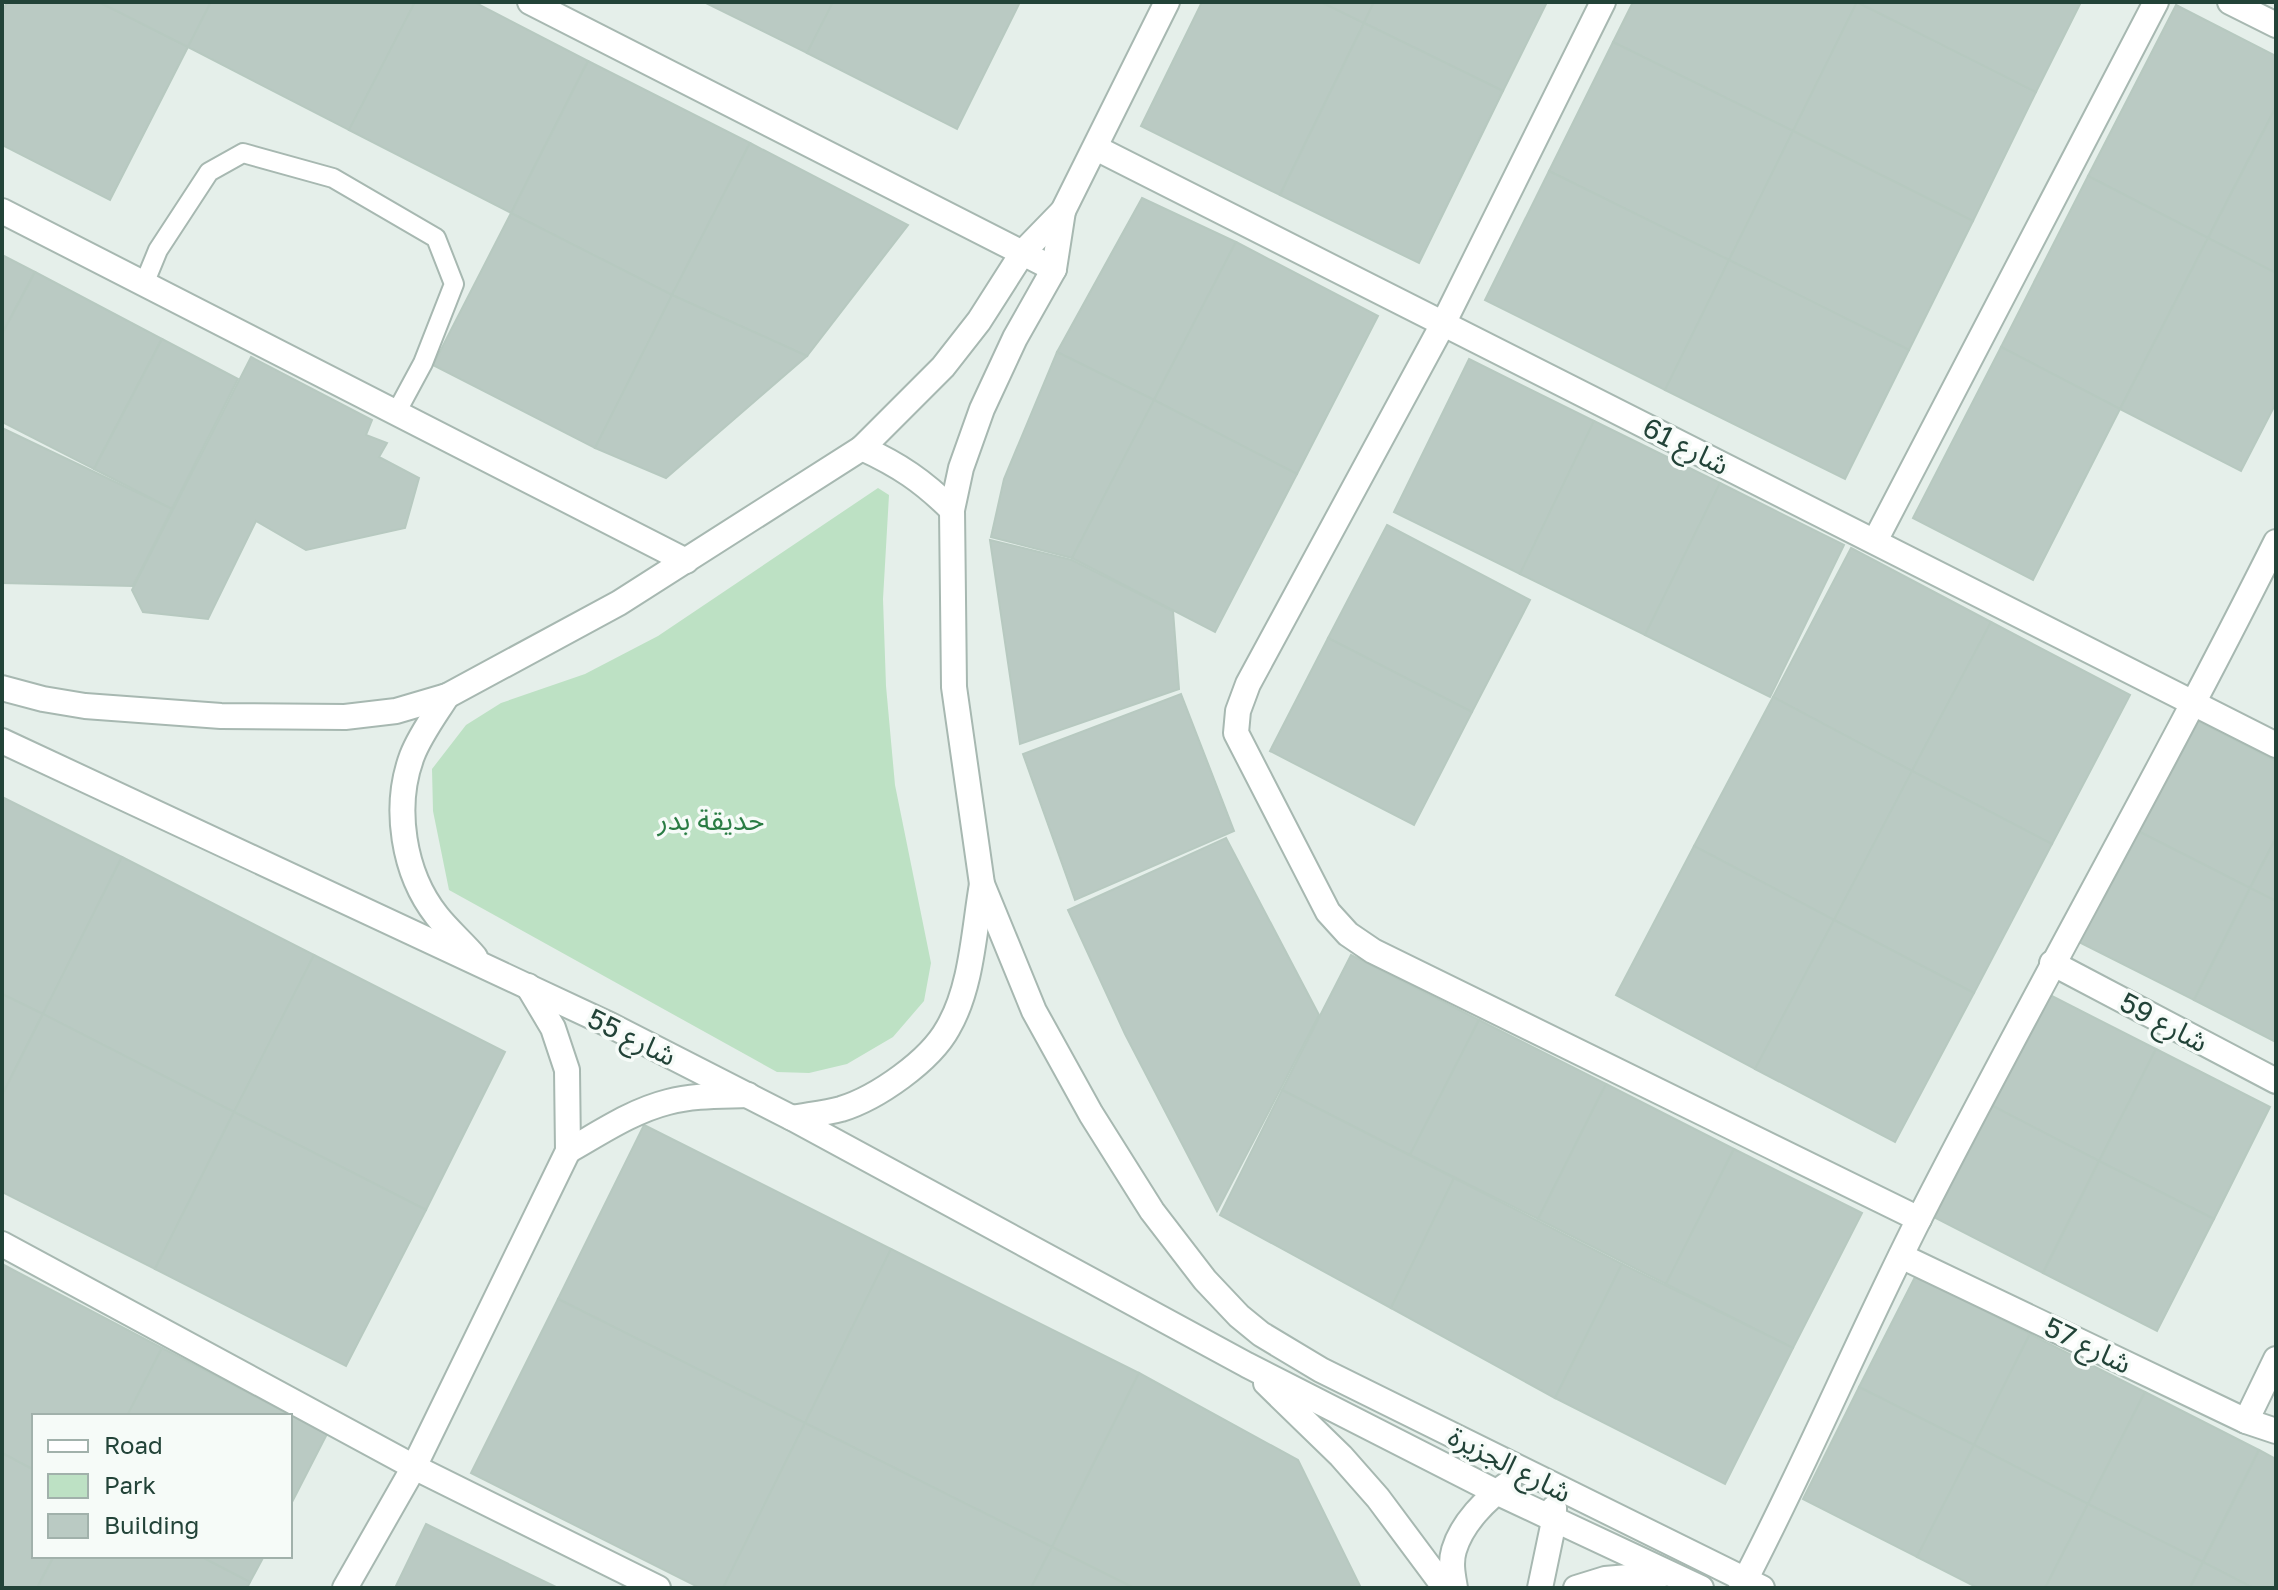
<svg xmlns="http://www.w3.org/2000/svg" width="2278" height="1590" font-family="'Golos Text','Noto Sans Arabic',sans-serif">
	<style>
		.green { fill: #bde1c4 }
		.building { fill: #bacac3; stroke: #b7c9c0; stroke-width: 2 }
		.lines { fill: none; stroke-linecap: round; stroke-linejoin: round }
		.service-casing { stroke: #a7b8b1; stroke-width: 22 }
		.minor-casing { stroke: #a7b8b1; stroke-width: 28 }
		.tertiary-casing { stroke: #a7b8b1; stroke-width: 28 }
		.service { stroke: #fff; stroke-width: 18 }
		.minor { stroke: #fff; stroke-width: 24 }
		.tertiary { stroke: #fff; stroke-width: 24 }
		.labels { text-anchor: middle; stroke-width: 7; stroke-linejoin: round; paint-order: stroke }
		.street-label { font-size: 28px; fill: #224338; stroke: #f6fbf8 }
		.park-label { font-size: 28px; fill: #2a7c44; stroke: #f6fbf8 }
	</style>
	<rect width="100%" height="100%" fill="#e5efea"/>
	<path class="green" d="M878,488L889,495L883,599L886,686L895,785L931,963L924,1001L893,1037L847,1064L809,1073L777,1072L449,890L433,811L432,769L466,725L501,703L585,674L658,636Z"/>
	<g class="building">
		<path d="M7,2H99L188,47L110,200L2,145V12Z"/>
		<path d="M99,2H211L188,47Z"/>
		<path d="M211,2H415L349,130L188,47Z"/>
		<path d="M415,2H474L588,61L511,213L349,130Z"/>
		<path d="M704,2H833L807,53Z"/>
		<path d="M833,2H1020L957,129L807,53Z"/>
		<path d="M1202,2H1321L1364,23L1280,195L1141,126Z"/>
		<path d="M1321,2H1374L1364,23Z"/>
		<path d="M1374,2H1547L1503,91L1364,23Z"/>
		<path d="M1633,2H1857L1793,131L1613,42Z"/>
		<path d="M1857,2L2036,92L1973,221L1793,131Z"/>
		<path d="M1857,2H2081L2036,92Z"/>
		<path d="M2176,5L2276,56V107L2208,238L2088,176Z"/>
		<path d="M1364,23L1503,91L1419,263L1280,195Z"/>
		<path d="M1613,42L1793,131L1729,260L1549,171Z"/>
		<path d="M588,61L750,143L672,295L511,213Z"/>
		<path d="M2276,107V273L2208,238Z"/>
		<path d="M1793,131L1973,221L1909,350L1729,260Z"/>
		<path d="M750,143L908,225L807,356L672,295Z"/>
		<path d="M1549,171L1729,260L1665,390L1485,300Z"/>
		<path d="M2088,176L2208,238L2120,409L2001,347Z"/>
		<path d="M1142,198L1236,242L1154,400L1057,352Z"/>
		<path d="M511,213L672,295L595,448L433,365Z"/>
		<path d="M2208,238L2276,273V403L2241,471L2120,409Z"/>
		<path d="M1236,242L1378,316L1297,474L1154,400Z"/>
		<path d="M2,255L35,272L2,334Z"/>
		<path d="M1729,260L1909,350L1845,479L1665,390Z"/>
		<path d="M35,272L162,339L94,469L2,422V334Z"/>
		<path d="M672,295L807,356L666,478L595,448Z"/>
		<path d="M162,339L238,379L172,509L94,469Z"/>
		<path d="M2001,347L2120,409L2033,580L1913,518Z"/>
		<path d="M1057,352L1154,400L1072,558L991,537L1004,479Z"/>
		<path d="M251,357L372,420L366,435L387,443L379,457L419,478L405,528L306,550L256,521L208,619L143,612L132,590Z"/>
		<path d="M1469,359L1594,421L1520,574L1394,512Z"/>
		<path d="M1154,400L1297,474L1215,632L1072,558Z"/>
		<path d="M1594,421L1720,483L1645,635L1520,574Z"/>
		<path d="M2,428L172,509L133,586L2,583Z"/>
		<path d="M1720,483L1844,545L1770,697L1645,635Z"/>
		<path d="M1387,525L1530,600L1472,712L1328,638Z"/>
		<path d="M990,540L1072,560L1173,611L1179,689L1020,744Z"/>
		<path d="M1851,548L1991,622L1912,771L1773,697Z"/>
		<path d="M1991,622L2130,695L2052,844L1912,771Z"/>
		<path d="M1328,638L1472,712L1414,825L1270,751Z"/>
		<path d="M1181,694L1234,831L1075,900L1023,754Z"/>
		<path d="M1773,697L1912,771L1834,920L1694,846Z"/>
		<path d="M2192,718L2276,761V838L2250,888L2136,830Z"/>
		<path d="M1912,771L2052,844L1974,993L1834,920Z"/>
		<path d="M2,797L122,857L43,1014L2,994Z"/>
		<path d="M2136,830L2250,888L2194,1000L2079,942Z"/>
		<path d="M1226,838L1319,1015L1217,1211L1125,1034L1068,910Z"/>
		<path d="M2276,838V901L2250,888Z"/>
		<path d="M1694,846L1834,920L1755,1069L1616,995Z"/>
		<path d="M122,857L314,955L234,1112L43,1014Z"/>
		<path d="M2250,888L2276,901V1042L2194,1000Z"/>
		<path d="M1834,920L1974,993L1895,1142L1755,1069Z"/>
		<path d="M314,955L505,1052L426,1210L234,1112Z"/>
		<path d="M1351,955L1479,1020L1410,1155L1282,1090Z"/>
		<path d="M2042,991L2156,1049L2099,1161L1985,1102Z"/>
		<path d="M2,994L43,1014L2,1095Z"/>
		<path d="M43,1014L234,1112L155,1269L2,1192V1095Z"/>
		<path d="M1479,1020L1606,1084L1538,1219L1410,1155Z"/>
		<path d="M2156,1049L2270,1107L2214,1219L2099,1161Z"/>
		<path d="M1606,1084L1734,1149L1666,1284L1538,1219Z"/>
		<path d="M1282,1090L1454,1178L1391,1308L1220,1215Z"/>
		<path d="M1985,1102L2099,1161L2043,1273L1928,1214Z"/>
		<path d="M234,1112L426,1210L346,1366L155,1269Z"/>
		<path d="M644,1125L891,1249L805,1423L558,1299Z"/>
		<path d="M1734,1149L1862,1213L1793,1348L1666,1284Z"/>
		<path d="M2099,1161L2214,1219L2157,1331L2043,1273Z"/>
		<path d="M1454,1178L1622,1264L1555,1398L1391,1308Z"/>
		<path d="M891,1249L1139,1373L1052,1547L805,1423Z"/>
		<path d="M2,1264L162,1348L127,1416H34V1470L2,1453Z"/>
		<path d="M1622,1264L1793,1348L1725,1484L1555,1398Z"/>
		<path d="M1916,1275L2030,1334L1974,1445L1859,1387Z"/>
		<path d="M558,1299L805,1423L723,1588H700L471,1473Z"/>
		<path d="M2030,1334L2145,1392L2088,1504L1974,1445Z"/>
		<path d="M162,1348L327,1434L290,1506V1416H127Z"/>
		<path d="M1139,1373L1298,1460L1361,1588H1134L1052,1547Z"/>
		<path d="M1859,1387L1974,1445L1917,1557L1803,1499Z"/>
		<path d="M2145,1392L2259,1450L2203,1562L2088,1504Z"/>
		<path d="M805,1423L1052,1547L1031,1588H723Z"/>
		<path d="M1974,1445L2088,1504L2045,1588H1978L1917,1557Z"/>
		<path d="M2259,1450L2276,1459V1588H2253L2203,1562Z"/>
		<path d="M2,1453L34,1470V1556H54L37,1588H2Z"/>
		<path d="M2088,1504L2203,1562L2190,1588H2045Z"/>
		<path d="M426,1524L558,1588H395Z"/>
		<path d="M1052,1547L1134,1588H1031Z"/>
		<path d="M54,1556H200L250,1582L247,1588H37Z"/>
		<path d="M200,1556H264L250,1582Z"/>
		<path d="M2203,1562L2253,1588H2190Z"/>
	</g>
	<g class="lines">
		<g class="service-casing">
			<path id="service" d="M144,284L158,250L209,172L243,153L333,178L436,238L454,284L423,363L396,413"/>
		</g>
		<g class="minor-casing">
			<g id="minor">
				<path d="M530,2L1054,269"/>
				<path d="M1603,2L1443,324L1248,684L1238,711L1236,733L1328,912L1348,934L1373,951L1919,1219"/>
				<path d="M2230,2L2276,25"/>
				<path d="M1096,148L2276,745"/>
				<path d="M2,211L686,561"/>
				<path d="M1875,541L2156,2"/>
				<path d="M2052,963L2276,1081"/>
				<path d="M568,1151C600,1133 632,1111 668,1102C694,1095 722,1096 748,1095"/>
				<path d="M2,1244L414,1467L658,1588"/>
				<path d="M1901,1256L2246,1421L2276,1431"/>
				<path d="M2246,1421L2276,1359"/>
				<path d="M345,1588L414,1467L568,1151L567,1070L553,1028L528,986"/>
				<path d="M1741,1588C1805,1466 1858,1339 1920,1217C2036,990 2162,770 2276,542"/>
			</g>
		</g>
		<g class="tertiary-casing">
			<g id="tertiary">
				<path d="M1063,211L1054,269L1015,338L982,409L961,468L952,510L954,687L982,884L1034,1011L1091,1114L1152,1211L1205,1280L1239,1316L1261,1334L1321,1370L1762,1588"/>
				<path d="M862,448C899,465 923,481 952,510"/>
				<path d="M2,688L43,699L85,706L221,716L345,717L396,711L447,696L619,603L862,448L943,367L979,321L1023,252L1063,211L1167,2"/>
				<path d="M447,696C435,715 420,735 412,756C393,807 403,873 437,916C448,930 463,943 475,957"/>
				<path d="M2,741L610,1025L792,1118L1247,1365L1496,1492L1701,1588"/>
				<path d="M792,1118C808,1115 826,1113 841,1109C877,1098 930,1061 948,1028C972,987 974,930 982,884"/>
				<path d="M1266,1383L1341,1456L1378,1498L1445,1588"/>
				<path d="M1455,1588C1453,1576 1450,1563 1454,1550C1462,1523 1486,1499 1509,1483"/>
				<path d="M1540,1588L1554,1521V1508"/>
				<path d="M1576,1588L1605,1579L1664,1574"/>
			</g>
		</g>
		<use href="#service" class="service"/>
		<use href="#minor" class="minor"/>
		<use href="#tertiary" class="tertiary"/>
	</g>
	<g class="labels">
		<g class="street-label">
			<text transform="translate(1686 446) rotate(27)" y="10">شارع 61</text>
			<text transform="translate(2164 1022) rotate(28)" y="10">شارع 59</text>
			<text transform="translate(632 1037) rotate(26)" y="10">شارع 55</text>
			<text transform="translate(2088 1345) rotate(26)" y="10">شارع 57</text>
			<text transform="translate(1510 1464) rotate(27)" y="10">شارع الجزيرة</text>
		</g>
		<g class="park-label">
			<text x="711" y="830">حديقة بدر</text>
		</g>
	</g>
	<rect width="2278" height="1590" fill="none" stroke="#224338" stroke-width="8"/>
	<rect x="32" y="1414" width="260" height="144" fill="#f6fbf8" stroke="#a1b1ab" stroke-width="2"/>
	<rect x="48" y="1440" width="40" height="12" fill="#ffffff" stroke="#a1b1ab" stroke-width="2"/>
	<text x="104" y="1454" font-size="24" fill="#224338">Road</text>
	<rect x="48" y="1474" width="40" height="24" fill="#bde1c4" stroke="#a1b1ab" stroke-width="2"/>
	<text x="104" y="1494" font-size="24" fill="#224338">Park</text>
	<rect x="48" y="1514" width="40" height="24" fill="#bacac3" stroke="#a1b1ab" stroke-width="2"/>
	<text x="104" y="1534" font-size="24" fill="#224338">Building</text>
</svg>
